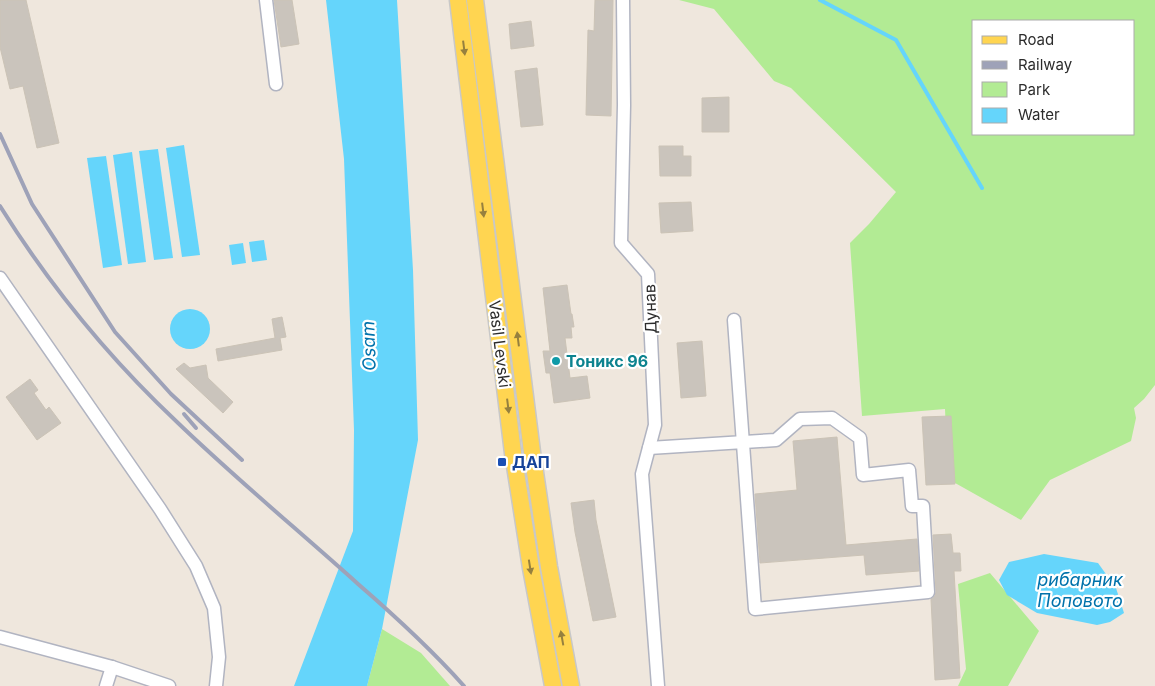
<svg xmlns="http://www.w3.org/2000/svg" width="1155" height="686" font-family="Inter,sans-serif">
	<style>
		.green { fill: #b2eb94; fill-rule: evenodd }
		.water { fill: #65d5fb }
		.lines { fill: none; stroke-linecap: round; stroke-linejoin: round }
		.stream { stroke: #65d5fb; stroke-width: 4 }
		.building { fill: #cac4bc; stroke: #cbc3b6 }
		.minor-casing { stroke: #b1b4c1; stroke-width: 15 }
		.major-casing { stroke: #c8c8c8; stroke-width: 19 }
		.minor { stroke: #fff; stroke-width: 12 }
		.major { stroke: #ffd551; stroke-width: 16 }
		.rail { stroke: #9ea2b8; stroke-width: 4 }
		.oneway { fill: #96803e }
		.culture-dot { fill: #0f9aa8; stroke: #fff; stroke-width: 2 }
		.transit-dot { fill: #1a4fb4; stroke: #fff; stroke-width: 2 }
		.labels { text-anchor: middle; stroke-width: 4.5; stroke-linejoin: round; paint-order: stroke }
		.street-label { font-size: 16px; fill: #2c2c2c; stroke: #fff }
		.culture-label { font-size: 16px; font-weight: bold; fill: #0d838f; stroke: #fff; text-anchor: start }
		.transit-label { font-size: 16px; font-weight: bold; fill: #164399; stroke: #fff; text-anchor: start }
		.water-label { font-size: 18px; font-style: italic; fill: #0072ab; stroke: #fff }
	</style>
	<rect width="100%" height="100%" fill="#efe7dd"/>
	<g class="green">
		<path d="M679,0H1155V385L1144,399L1134,408L1136,418L1131,441L1050,480L1021,520L948,479L945,409L862,416L850,243L869,224L896,192L791,88L774,81L714,9ZM974,21H1134V134H974Z"/>
		<path d="M990,573L1039,631L1008,686H958L966,669L958,584Z"/>
		<path d="M382,629L421,653L450,686H367Z"/>
	</g>
	<g class="water">
		<path d="M326,0H397L413,270L418,440L382,629L367,686H294L353,531L354,430L344,159Z"/>
		<path d="M184,145L200,255L182,257L166,148Z"/>
		<path d="M158,149L173,258L154,260L139,151Z"/>
		<path d="M132,152L146,262L128,264L113,155Z"/>
		<path d="M106,156L122,265L103,268L87,158Z"/>
		<path d="M264,240L267,260L252,262L249,242Z"/>
		<path d="M243,243L246,263L232,265L229,245Z"/>
		<circle cx="190" cy="329" r="20"/>
		<path d="M1044,554L1098,563L1116,588L1124,613L1110,622L1097,625L1037,613L1007,595L999,580L1009,562Z"/>
	</g>
	<g class="lines">
		<path class="stream" d="M820,0L896,40L982,188"/>
	</g>
	<g class="building">
		<path d="M0,0H26L59,143L37,148L23,86L10,89L0,47Z"/>
		<path d="M274,0H292L299,44L281,47Z"/>
		<path d="M595,0H613L611,116L586,115L588,30L594,31Z"/>
		<path d="M531,21L534,46L511,49L509,24Z"/>
		<path d="M537,68L543,125L521,127L515,71Z"/>
		<path d="M729,97V132H702V98Z"/>
		<path d="M659,146H683V156H691V176H660Z"/>
		<path d="M691,202L693,231L661,233L659,203Z"/>
		<path d="M567,285L571,314H572L574,327H571L572,338H565L570,378L587,376L590,398L554,403L550,373H546L543,351H550L543,288Z"/>
		<path d="M282,317L286,337L280,338L282,350L218,361L216,349L275,338L272,319Z"/>
		<path d="M702,341L706,396L681,398L677,343Z"/>
		<path d="M184,363L190,368L206,365L208,378L233,402L223,413L176,369Z"/>
		<path d="M30,379L38,390L34,393L46,410L49,407L61,423L37,440L6,397Z"/>
		<path d="M951,416L955,484L926,485L922,417Z"/>
		<path d="M837,437L846,545L917,539L919,571L866,575L864,555L760,563L755,494L797,490L793,441Z"/>
		<path d="M594,500L596,520L616,617L593,621L575,532L571,503Z"/>
		<path d="M951,534L953,553H960L961,571H954L960,678L935,680L931,599L935,596L936,592L933,535Z"/>
	</g>
	<g class="lines">
		<g class="minor-casing">
			<g id="minor">
				<path d="M266,0L276,84"/>
				<path d="M623,0L624,105L621,243L648,274L655,425L642,474L658,686"/>
				<path d="M0,278L160,509L196,566L214,608L219,657L216,686"/>
				<path d="M649,448L776,440L800,419L832,418L860,438L863,475L909,470L912,506H923L928,592L755,609L734,320"/>
				<path d="M0,637L112,667L169,686"/>
				<path d="M106,686L112,667"/>
			</g>
		</g>
		<g class="major-casing">
			<g id="major">
				<path d="M458,0L513,453L531,568L553,686"/>
				<path d="M475,0L532,452L549,567L571,686"/>
			</g>
		</g>
		<use href="#minor" class="minor"/>
		<use href="#major" class="major"/>
		<g class="rail">
			<path d="M0,134L32,204L115,332L171,394L242,460"/>
			<path d="M0,206C50,286 109,358 177,422C235,478 298,530 358,584C395,616 431,649 464,686"/>
			<path d="M184,414L196,428"/>
		</g>
	</g>
	<defs><path id="oneway-solid" d="M-6-.8H1V-3.2L6.5 0L1 3.2V.8H-6Z" transform="scale(1.25)"/></defs>
	<g class="oneway">
		<use href="#oneway-solid" transform="translate(464 48) rotate(83)"/>
		<use href="#oneway-solid" transform="translate(483 210) rotate(83)"/>
		<use href="#oneway-solid" transform="translate(518 339) rotate(-97)"/>
		<use href="#oneway-solid" transform="translate(508 406) rotate(83)"/>
		<use href="#oneway-solid" transform="translate(530 567) rotate(81)"/>
		<use href="#oneway-solid" transform="translate(562 638) rotate(-100)"/>
	</g>
	<circle class="culture-dot" cx="556" cy="361" r="5"/>
	<rect class="transit-dot" x="497" y="457" width="10" height="10" rx="2.5"/>
	<g class="labels">
		<g class="street-label">
			<text transform="translate(650 309) rotate(-92)" y="6">Дунав</text>
			<text transform="translate(500 344) rotate(83)" y="6">Vasil Levski</text>
		</g>
		<g class="culture-label">
			<text x="566" y="367">Тоникс 96</text>
		</g>
		<g class="transit-label">
			<text x="512" y="468">ДАП</text>
		</g>
		<g class="water-label">
			<text transform="translate(369 346) rotate(-92)" y="6">Osam</text>
			<text x="1080" y="586">рибарник<tspan x="1080" dy="21">Поповото</tspan></text>
		</g>
	</g>
	<rect x="972" y="20" width="162" height="115" fill="#ffffff" stroke="#ababab"/>
	<rect x="982" y="36" width="25" height="8" fill="#ffd551" stroke="#ababab"/>
	<text x="1018" y="45" font-size="15" fill="#2c2c2c">Road</text>
	<rect x="982" y="61" width="25" height="8" fill="#9ea2b8" stroke="#ababab"/>
	<text x="1018" y="70" font-size="15" fill="#2c2c2c">Railway</text>
	<rect x="982" y="82" width="25" height="15" fill="#b2eb94" stroke="#ababab"/>
	<text x="1018" y="95" font-size="15" fill="#2c2c2c">Park</text>
	<rect x="982" y="108" width="25" height="15" fill="#65d5fb" stroke="#ababab"/>
	<text x="1018" y="120" font-size="15" fill="#2c2c2c">Water</text>
</svg>
